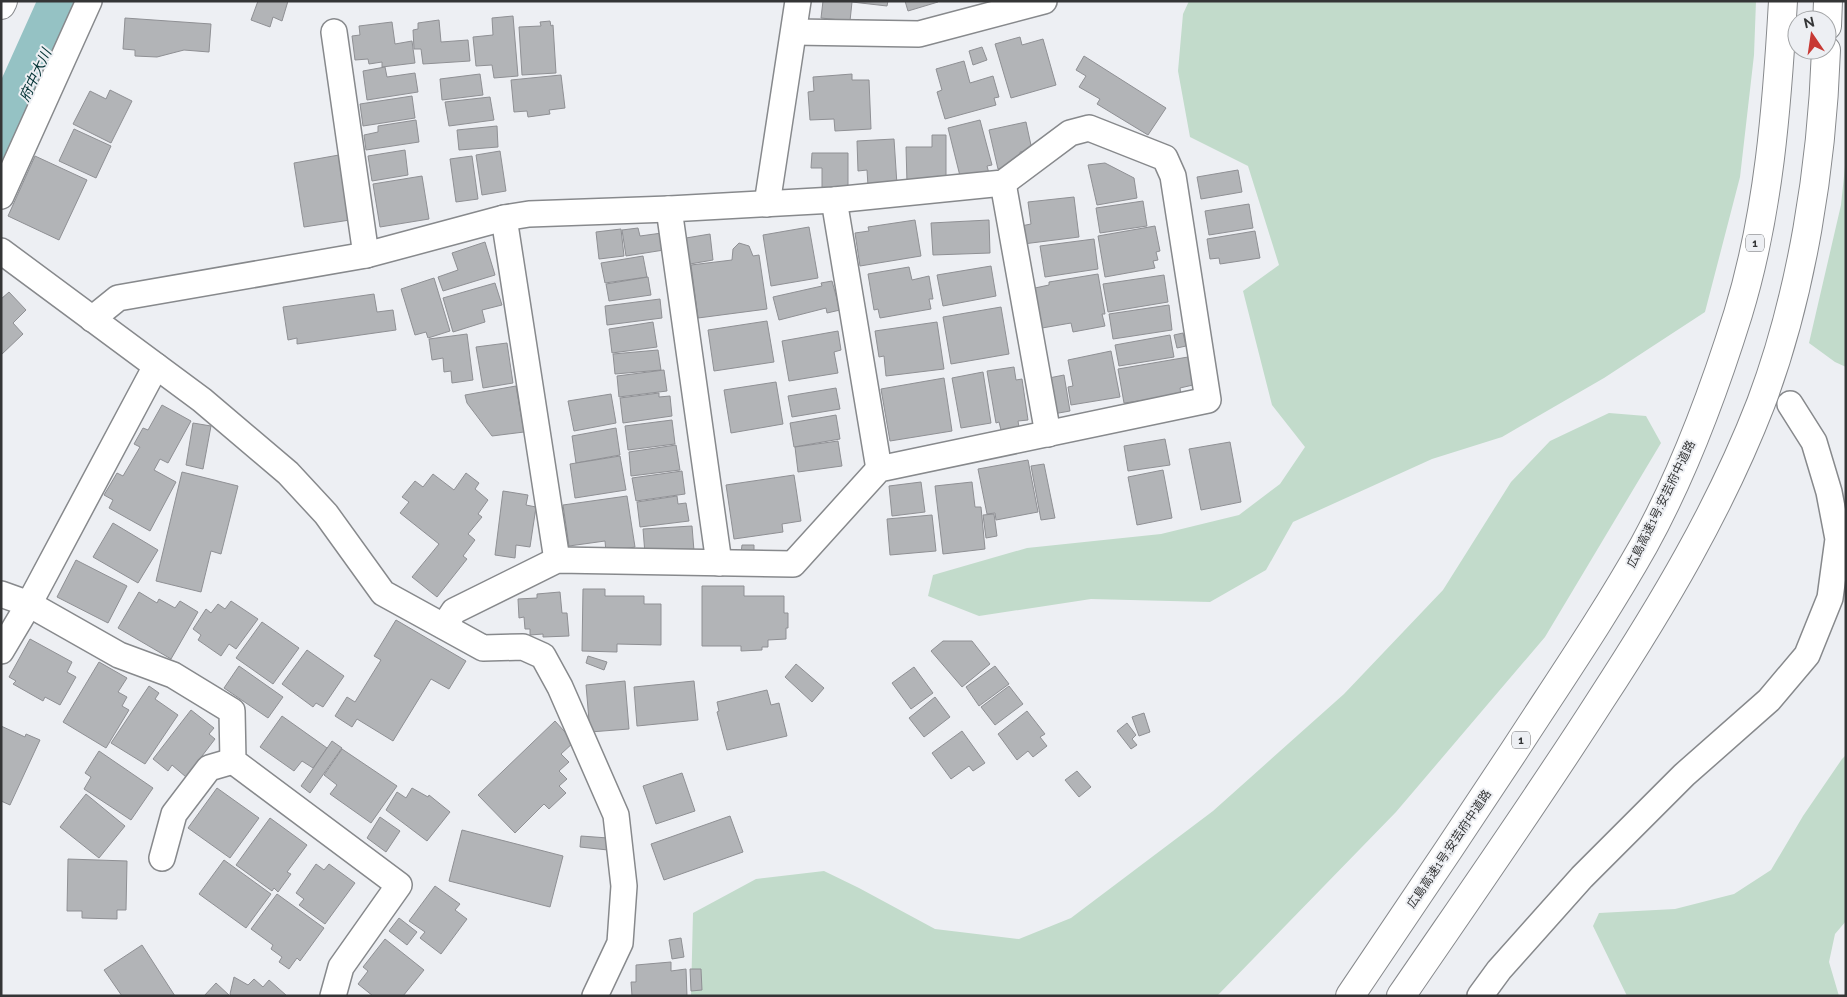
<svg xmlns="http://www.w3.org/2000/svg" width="1847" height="997" font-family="Raleway,'Noto Sans JP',sans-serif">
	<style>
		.green { fill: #c2dbcb }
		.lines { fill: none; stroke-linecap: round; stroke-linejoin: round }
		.river { stroke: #95c2c4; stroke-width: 59 }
		.building { fill: #b2b4b7; stroke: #8f9094 }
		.minor-casing { stroke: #87898c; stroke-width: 28 }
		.primary-casing { stroke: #87898c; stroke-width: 30 }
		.motorway-casing { stroke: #87898c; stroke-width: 30 }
		.minor { stroke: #fff; stroke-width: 25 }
		.primary { stroke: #fff; stroke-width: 28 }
		.motorway { stroke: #fff; stroke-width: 28 }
		.labels { text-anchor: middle; stroke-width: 4; stroke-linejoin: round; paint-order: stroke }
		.shield { fill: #edeff3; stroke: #6c6d6f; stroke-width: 1 }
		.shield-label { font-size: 11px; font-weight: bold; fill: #343536 }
		.street-label { font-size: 12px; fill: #343536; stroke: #edeff3 }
		.water-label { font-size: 14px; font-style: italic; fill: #023133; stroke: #edeff3 }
	</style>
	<rect width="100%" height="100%" fill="#edeff3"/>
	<g class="green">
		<path d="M1189,1H1756L1754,55L1740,177L1705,312L1604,378L1502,437L1432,459L1293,522L1266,570L1210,602L1091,599L979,616L928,596L933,575L1027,548L1161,534L1239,515L1280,484L1305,447L1272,405L1243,291L1279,265L1248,166L1190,137L1178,71L1183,14Z"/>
		<path d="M1846,157V367L1835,362L1809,343L1841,205Z"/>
		<path d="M1609,413L1646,416L1661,443L1545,637L1396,812L1217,996H691L693,913L756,879L824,871L859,888L935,929L1019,939L1071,918L1213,811L1344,694L1443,590L1511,482L1550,441Z"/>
		<path d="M1846,755V921L1835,934L1829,962L1839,996H1627L1593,926L1599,913L1675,909L1734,894L1771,870L1803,816L1842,759Z"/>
	</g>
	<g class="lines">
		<path class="river" d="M1,148L11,130L69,1"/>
	</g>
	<g class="building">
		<path d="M258,1H288L282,21L273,17L270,27L251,20Z"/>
		<path d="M823,1H888L887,6L852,2L850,21L821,18Z"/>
		<path d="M905,1H937L938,2L908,11Z"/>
		<path d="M513,16L518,76L494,78L492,65L476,66L473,37L493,35L492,18Z"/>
		<path d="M125,18L211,24L209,52L184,50L157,57L135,56V50L123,49Z"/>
		<path d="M439,20L441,42L468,40L470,61L423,64L421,49H414L413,30L418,29V23Z"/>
		<path d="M550,21L551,26L553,25L556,73L522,75L519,27L541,26L540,22Z"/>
		<path d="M392,22L395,44L412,41L415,63L382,67V62L369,64L368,59L355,60L352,36L360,35L359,26Z"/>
		<path d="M1020,37L1022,45L1043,39L1056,85L1011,98L995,44Z"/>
		<path d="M982,47L987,60L973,65L969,51Z"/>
		<path d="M1084,56L1166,108L1148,135L1097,104L1100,99L1079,87L1086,76L1076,70Z"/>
		<path d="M964,61L970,83L993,76L999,97L994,98L996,105L945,119L937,92L942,90L936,69Z"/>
		<path d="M385,67L387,77L415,73L418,92L367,100L363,71Z"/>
		<path d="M480,74L483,95L442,100L440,79Z"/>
		<path d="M852,74V80H869L871,129L835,131L834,119L810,120L808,92L814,91L813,77Z"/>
		<path d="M561,75L565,108L549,110L550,114L528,117L527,111L514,112L511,80Z"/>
		<path d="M110,90L132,101L111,143L73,124L90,91L106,99Z"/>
		<path d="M412,96L415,118L363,126L360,104Z"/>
		<path d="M490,97L494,120L449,126L445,102Z"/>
		<path d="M416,120L419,142L366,150L364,135L378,132V126Z"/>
		<path d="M980,120L992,165L987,166L990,177L962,184L948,128Z"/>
		<path d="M1026,122L1032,150L1020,152L1022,163L998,169L989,130Z"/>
		<path d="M497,126L498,147L459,150L457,130Z"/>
		<path d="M74,129L111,146L96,178L59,161Z"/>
		<path d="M932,135H946V183H907L906,147H932Z"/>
		<path d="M894,139L897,185L868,186L867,170L858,171L857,141Z"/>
		<path d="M405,150L408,175L372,181L368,156Z"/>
		<path d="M500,151L506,191L482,195L476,155Z"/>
		<path d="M812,153H848V188H822V168H811Z"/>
		<path d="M339,155L350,220L304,227L294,163Z"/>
		<path d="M35,156L87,180L59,240L8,216Z"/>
		<path d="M472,156L478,199L456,202L450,159Z"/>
		<path d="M1105,163L1134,178L1137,198L1097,205L1088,165Z"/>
		<path d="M1238,170L1242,192L1201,199L1197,177Z"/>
		<path d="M422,176L429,219L380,227L373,184Z"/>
		<path d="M1074,197L1079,237L1023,244L1021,226L1031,224L1028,202Z"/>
		<path d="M1143,201L1147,226L1100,233L1096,208Z"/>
		<path d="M1249,204L1253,228L1209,235L1205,211Z"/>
		<path d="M915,220L921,256L860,266L855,233L869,231L868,227Z"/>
		<path d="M989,220L990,253L933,255L931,223Z"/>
		<path d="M1155,226L1160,251L1156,252L1158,260L1153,261L1155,268L1105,277L1098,236Z"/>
		<path d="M809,227L818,278L771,286L763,235Z"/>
		<path d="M638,228L640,236L662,233L664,250L626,256L622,230Z"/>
		<path d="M621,229L624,256L599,259L596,232Z"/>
		<path d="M1255,231L1260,258L1220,264L1219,258L1210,259L1207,239Z"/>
		<path d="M710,234L713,260L690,264L686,238Z"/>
		<path d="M1094,239L1098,269L1045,277L1040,246Z"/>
		<path d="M485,242L495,275L443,291L438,277L458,270L452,253Z"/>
		<path d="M739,243L749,246L753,256L759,255L767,309L698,318L691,265L732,260L733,249Z"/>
		<path d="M643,256L647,277L605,283L601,263Z"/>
		<path d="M991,266L996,296L943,306L937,275Z"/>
		<path d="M909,267L912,280L929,276L933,299H929L931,309L880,318L878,309L874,310L868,274Z"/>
		<path d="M1098,274L1105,314H1102L1105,326L1073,332L1071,323L1042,328L1035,288L1049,285V282Z"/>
		<path d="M1164,275L1168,302L1108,312L1103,284Z"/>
		<path d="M648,277L651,295L609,301L606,284Z"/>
		<path d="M434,278L450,331L428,338L426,332L415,335L401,289Z"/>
		<path d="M832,281L840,310L827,313L826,308L779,320L773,297L822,286L821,283Z"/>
		<path d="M495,283L502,305L482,310L485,322L453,332L443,298Z"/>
		<path d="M9,292L26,310L13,323L23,334L1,355V299Z"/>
		<path d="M374,294L377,312L393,310L396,330L297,344V338L288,340L283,307Z"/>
		<path d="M660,299L662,318L607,325L605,306Z"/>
		<path d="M1169,305L1172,330L1113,339L1109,314Z"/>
		<path d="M1001,307L1009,354L951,364L943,317Z"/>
		<path d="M767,321L774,362L714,371L708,330Z"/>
		<path d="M653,322L657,347L612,353L609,329Z"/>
		<path d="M937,322L944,369L886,376L884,356L879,357L875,331Z"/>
		<path d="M838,331L841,350L834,352L838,373L789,381L782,341Z"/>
		<path d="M1183,333L1186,346L1177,348L1174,335Z"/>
		<path d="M467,334L473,380L452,383L451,371L444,372L443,358L432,360L429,339Z"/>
		<path d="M1170,335L1174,357L1119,366L1115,345Z"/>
		<path d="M507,343L513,383L483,388L476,347Z"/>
		<path d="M658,350L661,370L615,374L613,354Z"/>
		<path d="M1111,351L1120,397L1071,405L1068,387L1073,386L1068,360Z"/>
		<path d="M1188,357L1193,385L1180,388L1181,395L1124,403L1118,369Z"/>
		<path d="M1014,367L1016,380L1022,379L1028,420L1018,421L1019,427L1001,430L999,422L996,423L987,371Z"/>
		<path d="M664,370L667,391L619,397L617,376Z"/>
		<path d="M983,372L991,423L961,428L952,378Z"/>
		<path d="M1064,375L1070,411L1053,414L1044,379Z"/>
		<path d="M944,378L952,431L890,441L881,389Z"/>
		<path d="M776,382L783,424L731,433L724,390Z"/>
		<path d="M516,386L524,432L492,436L467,403L465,395Z"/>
		<path d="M836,388L840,409L792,417L788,396Z"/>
		<path d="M659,393V397L670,396L672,416L623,423L620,398Z"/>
		<path d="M611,394L616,423L574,431L568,401Z"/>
		<path d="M162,405L191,421L168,463L160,459L154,470L176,482L150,531L109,508L113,500L104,495L117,473L123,476L140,447L134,444L143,428L148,430Z"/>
		<path d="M836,415L840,439L794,447L790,423Z"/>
		<path d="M672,420L675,444L628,450L625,426Z"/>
		<path d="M193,423L211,426L203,469L186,465Z"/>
		<path d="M616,428L620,455L576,463L572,436Z"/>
		<path d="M1165,439L1170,465L1128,471L1124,446Z"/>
		<path d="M838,441L842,466L798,472L795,447Z"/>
		<path d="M1230,442L1241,502L1201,510L1189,449Z"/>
		<path d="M676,445L680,470L631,476L629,452Z"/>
		<path d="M620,456L626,490L575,498L570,464Z"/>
		<path d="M1028,460L1038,512L996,520L995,513L987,514L978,469Z"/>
		<path d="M1044,464L1055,518L1041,520L1031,466Z"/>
		<path d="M1163,470L1172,518L1137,525L1128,477Z"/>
		<path d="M682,471L685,494L636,501L632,478Z"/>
		<path d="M182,472L238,486L221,554L211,551L201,592L156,581Z"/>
		<path d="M466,473L479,483L475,489L488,500L478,514L482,517L468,534L475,540L463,556L467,559L437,597L412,577L439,544L400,513L409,502L402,497L415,481L423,487L433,474L454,490Z"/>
		<path d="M794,475L801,521L782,524L783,532L734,539L726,485Z"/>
		<path d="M921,482L925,512L892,516L889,486Z"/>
		<path d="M972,482L975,507H981L985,549L943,554L935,486Z"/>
		<path d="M503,491L528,495L526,505L536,507L530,547L516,545L515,558L495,555Z"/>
		<path d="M627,496L635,547L606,552L605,541L569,546L563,505Z"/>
		<path d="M677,496L678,504L686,503L689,521L640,527L637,502Z"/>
		<path d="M994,514L997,536L986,538L983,515Z"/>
		<path d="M932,515L936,551L890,555L887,519Z"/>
		<path d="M113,523L158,550L138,583L93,557Z"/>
		<path d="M692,526L694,551L645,554L643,529Z"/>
		<path d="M742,545H754V554L741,553Z"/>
		<path d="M76,560L127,586L108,623L57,597Z"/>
		<path d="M702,586H744V596H784V613H788V628H786V639L768,640V647H762V650L741,651V646H702Z"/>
		<path d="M583,589H605V596H644V604H661V645L617,644V652L582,651Z"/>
		<path d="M139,592L157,603L159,599L175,608L180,601L198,612L171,659L118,628Z"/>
		<path d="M560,592L562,613H567L569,636L543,637V634L530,635V629H525L524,617L519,618L518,599L537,598V594Z"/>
		<path d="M231,601L258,619L236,649L229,644L221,656L198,640L201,635L193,629L206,609L211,613L218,604L225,609Z"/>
		<path d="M396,620L466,661L449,689L431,679L393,741L357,719L352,727L335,716L347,697L355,702L381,660L374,656Z"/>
		<path d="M262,622L299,648L273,684L236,658Z"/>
		<path d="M30,639L72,662L67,672L76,677L60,705L45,697L43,701L13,684L16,681L9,677Z"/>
		<path d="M943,641H972L990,664L962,687L931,651Z"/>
		<path d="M307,650L344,676L323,707L316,703L313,707L282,684Z"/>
		<path d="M588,656L607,662L604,670L586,663Z"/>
		<path d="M99,662L127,678L118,692L127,697L122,706L129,710L106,748L63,722Z"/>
		<path d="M796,664L824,688L812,702L785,677Z"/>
		<path d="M239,666L283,697L268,718L224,688Z"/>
		<path d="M995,666L1009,684L979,706L966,687Z"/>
		<path d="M914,667L933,693L911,709L892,683Z"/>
		<path d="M625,681L629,729L590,732L586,685Z"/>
		<path d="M694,681L698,720L637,726L634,687Z"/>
		<path d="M149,686L159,693L155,699L178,715L145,764L111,743Z"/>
		<path d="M1009,686L1023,704L995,725L981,707Z"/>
		<path d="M767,690L771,705L779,703L787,736L727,750L717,712L719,711L717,702Z"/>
		<path d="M935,697L950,717L924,737L909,718Z"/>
		<path d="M191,710L214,728L209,734L215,739L186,777L172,765L168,771L153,759Z"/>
		<path d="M1027,711L1045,734L1040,737L1047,746L1033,757L1028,751L1017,760L998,734Z"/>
		<path d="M1144,713L1150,732L1139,736L1132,717Z"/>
		<path d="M282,716L327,748L313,768L302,761L294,771L260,747Z"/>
		<path d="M555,721L574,742L561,754L569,762L559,771L567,779L559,786L566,793L549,809L544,804L515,833L478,795Z"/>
		<path d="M1127,723L1136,735L1132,739L1137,745L1131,749L1117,731Z"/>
		<path d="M1,726L25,737L26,734L40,740L10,805L1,801Z"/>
		<path d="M962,731L985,763L973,771L969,766L951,779L932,753Z"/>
		<path d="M332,741L342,748L310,793L301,786Z"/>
		<path d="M342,749L397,786L371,823L330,794L337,785L324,775Z"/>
		<path d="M99,751L153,788L131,820L84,789L91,777L85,773Z"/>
		<path d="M1077,771L1091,787L1079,797L1065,780Z"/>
		<path d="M682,773L695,811L656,824L643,786Z"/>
		<path d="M217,788L259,818L230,858L188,828Z"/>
		<path d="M412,788L428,797L429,795L450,812L427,841L386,810L397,792L406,798Z"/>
		<path d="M86,794L125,826L99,858L60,827Z"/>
		<path d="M730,816L743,852L664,880L651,844Z"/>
		<path d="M380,817L400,831L386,852L367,838Z"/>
		<path d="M270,818L307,845L287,872L291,874L278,892L274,888L272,891L236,865Z"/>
		<path d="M462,830L563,856L550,907L449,881Z"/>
		<path d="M581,836L608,838V850L580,847Z"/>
		<path d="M68,859L127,861L126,910H117V919L82,918V911H67Z"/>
		<path d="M224,860L271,894L246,928L199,894Z"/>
		<path d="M316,864L324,870L329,864L355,883L325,924L299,905L304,899L296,893Z"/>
		<path d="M435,886L460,904L455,910L467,919L441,954L420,938L425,932L409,921Z"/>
		<path d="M277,894L324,928L300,961L297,958L289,969L279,962L282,957L271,949L273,945L251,929Z"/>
		<path d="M399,918L417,932L407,945L389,931Z"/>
		<path d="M681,938L684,957L672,959L669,940Z"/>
		<path d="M385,939L424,970L403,996H373L358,984L368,971L363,967Z"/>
		<path d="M142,945L175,996H122L104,970Z"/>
		<path d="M671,962V971L686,969L687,996H632L631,982H636V965Z"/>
		<path d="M690,969H701L702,990L691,991Z"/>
		<path d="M234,977L248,985L254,979L263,987L269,980L287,996H232L230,994Z"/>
		<path d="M216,983L230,996H204Z"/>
	</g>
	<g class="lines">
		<g class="minor-casing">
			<g id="minor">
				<path d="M334,32L366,255"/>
				<path d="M794,32L919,34L1044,1"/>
				<path d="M1003,183L1048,434"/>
				<path d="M1,196L89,1"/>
				<path d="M834,200L879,469"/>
				<path d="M767,204L798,1"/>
				<path d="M669,209L719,563"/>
				<path d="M504,218L557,560"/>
				<path d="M1,251L202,400L288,473L326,514L383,593L483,648L523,647L543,656L560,687L616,815L624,886L620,943L595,996"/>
				<path d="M92,319L118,298L366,255L504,218L529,214L669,209L834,200L1003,183L1070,133L1089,128L1165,158L1173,176L1208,400L879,469L793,564L557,560L454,611L444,626"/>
				<path d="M1,594L29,604L119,655L173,675L232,711L233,761L399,885L341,967L333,996"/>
				<path d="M1,651L29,604L156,366"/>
				<path d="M162,858L174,814L209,768L233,761"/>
				<path d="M1480,996L1499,970L1582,877L1684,775L1769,700L1807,655L1830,598L1838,539L1829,492L1814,442L1790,404"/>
			</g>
		</g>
		<g class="primary-casing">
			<path id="primary" d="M1,5L3,1"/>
		</g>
		<g class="motorway-casing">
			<g id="motorway">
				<path d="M1827,26L1828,1"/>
				<path d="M1350,996C1405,915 1460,833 1514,751C1558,683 1604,616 1644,545C1683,474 1714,391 1738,314C1769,213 1777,106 1783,1"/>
				<path d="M1401,996C1468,898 1536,801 1600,701C1662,606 1720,509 1761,403C1802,294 1822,166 1826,50"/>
			</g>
		</g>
		<use href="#minor" class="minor"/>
		<use href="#primary" class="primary"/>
		<use href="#motorway" class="motorway"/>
	</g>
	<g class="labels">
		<g class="shield">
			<rect x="1746" y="234.5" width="18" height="17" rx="4"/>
			<rect x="1512" y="731.5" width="18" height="17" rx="4"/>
		</g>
		<g class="shield-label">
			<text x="1755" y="247">1</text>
			<text x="1521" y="744">1</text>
		</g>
		<g class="street-label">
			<text transform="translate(1661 504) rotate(-64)" y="4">広島高速1号;安芸府中道路</text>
			<text transform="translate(1449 849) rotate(-56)" y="4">広島高速1号;安芸府中道路</text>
		</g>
		<g class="water-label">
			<text transform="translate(35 75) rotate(-65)" y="5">府中大川</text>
		</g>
	</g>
	<rect width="1847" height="997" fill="none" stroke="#343536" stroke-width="5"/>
	<g transform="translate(1812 35) rotate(347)"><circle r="24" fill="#edeff3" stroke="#a3a5a7"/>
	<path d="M0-4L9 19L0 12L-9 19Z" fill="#c73934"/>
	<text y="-8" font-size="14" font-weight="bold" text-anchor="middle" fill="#343536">N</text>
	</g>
</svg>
